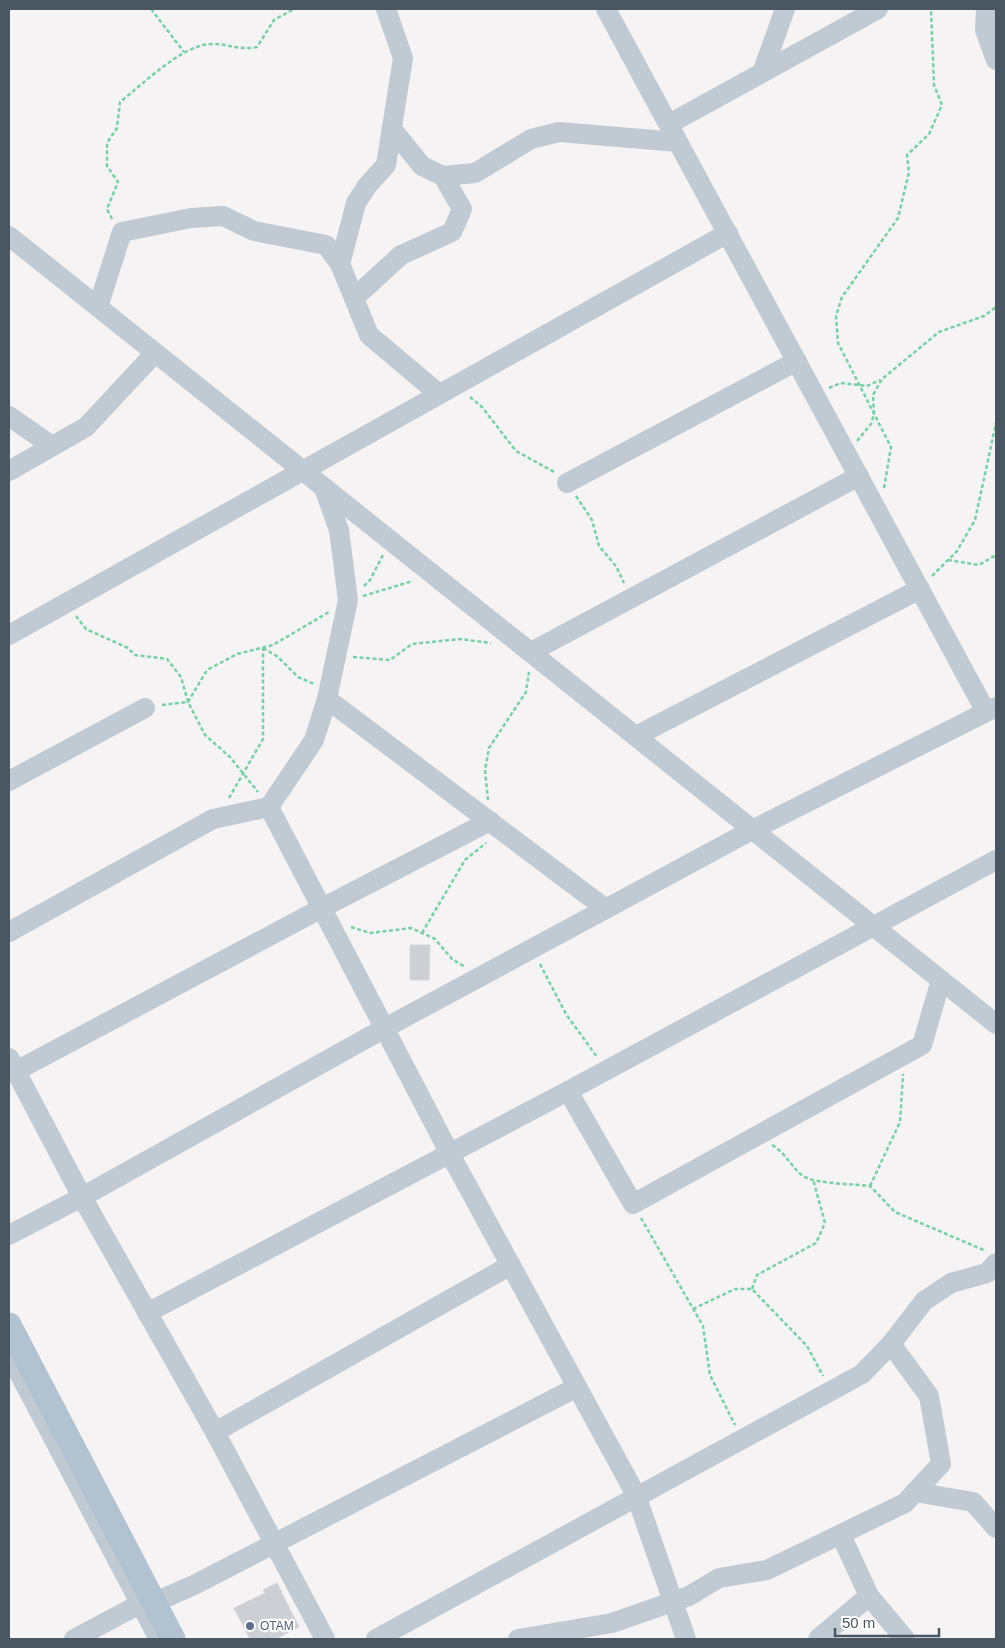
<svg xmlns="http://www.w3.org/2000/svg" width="1005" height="1648" font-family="Arial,sans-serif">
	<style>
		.building { fill: #cdcfd5; stroke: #d7d9de }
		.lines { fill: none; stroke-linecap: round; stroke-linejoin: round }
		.path { stroke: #7ad0a6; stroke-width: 2.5; stroke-dasharray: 4 2.5; stroke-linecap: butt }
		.minor { stroke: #c1cad2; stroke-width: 20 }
		.major { stroke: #b3c2d1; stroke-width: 25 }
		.service-dot { fill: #5c6f8a; stroke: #fff; stroke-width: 2 }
		.labels { text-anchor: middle; stroke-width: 4.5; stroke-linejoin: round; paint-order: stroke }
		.service-label { font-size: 12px; fill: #4e5e75; stroke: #fff; text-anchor: start }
	</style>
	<rect width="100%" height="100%" fill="#f5f3f3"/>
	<g class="building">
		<path d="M410,945H430L429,980H410Z"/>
		<path d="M277,1583L299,1627L276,1639H250L234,1608L265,1593L263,1590Z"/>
	</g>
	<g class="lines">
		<g class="path">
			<path d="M151,9L184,52"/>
			<path d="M112,219L107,209L118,182L107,166V143L117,128L120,102C143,84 182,45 211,44C227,43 238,51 257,47L274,20L294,9"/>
			<path d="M829,388L841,383L867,386L880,380"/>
			<path d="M470,397L482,407L516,451L556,473"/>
			<path d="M857,441L871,424L874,414L873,395L882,379L939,332L984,316L996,307"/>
			<path d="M884,488L891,447L838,343L836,316L842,297L898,218L909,172L907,155L929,134L942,105L934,85L931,9"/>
			<path d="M576,496L592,520L599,546L616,566L624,583"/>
			<path d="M948,560L979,565L996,555"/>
			<path d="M932,576L957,551L975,520L996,423"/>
			<path d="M364,586L370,580L383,555"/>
			<path d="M363,596L413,581"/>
			<path d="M76,616L86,629L128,648L135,655L167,659L181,677L188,702L205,735L230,757L258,792"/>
			<path d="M263,648L278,657L298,677L314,684"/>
			<path d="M353,657L390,660L412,644L460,639L491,643"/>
			<path d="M162,705L188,702L207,670L237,654L273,645L329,612"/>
			<path d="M229,798L263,739V648"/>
			<path d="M488,800L485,770L489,748L526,692L529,672"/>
			<path d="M351,927L370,933L411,928L435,939L452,959L465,967"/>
			<path d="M422,933L465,860L486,843"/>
			<path d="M540,964L566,1014L597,1057"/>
			<path d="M772,1145C787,1154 791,1167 803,1176C815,1184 855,1184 870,1186L895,1212L986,1251"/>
			<path d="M870,1186L900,1122L903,1074"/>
			<path d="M641,1218L703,1326L710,1375L735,1425"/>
			<path d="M752,1289L757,1275L816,1243L825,1223L813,1179"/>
			<path d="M693,1309L735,1289H752L807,1346L823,1376"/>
		</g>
		<g class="minor">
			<path d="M606,9L986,712"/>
			<path d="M986,9L985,30L996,60"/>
			<path d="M762,73L785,9"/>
			<path d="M669,124L878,9"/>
			<path d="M392,129L422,166L443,176L475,173L531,139L559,132L678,142"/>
			<path d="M9,236L996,1024"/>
			<path d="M340,264L356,203L367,186L386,165L403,58L386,9"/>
			<path d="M354,298L401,255L452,232L462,209L443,176"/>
			<path d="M98,307L122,232L191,218L223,216L254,231L326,245L340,264L369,335L439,394"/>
			<path d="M9,416L52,446"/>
			<path d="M9,471L86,427L155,353"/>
			<path d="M567,483L797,361"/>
			<path d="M9,635L728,233"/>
			<path d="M531,652L859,476"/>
			<path d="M327,699L606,909"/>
			<path d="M636,736L920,589"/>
			<path d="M9,781L145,708"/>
			<path d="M269,807L450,1154L636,1495L686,1639"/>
			<path d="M9,932L213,819L269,807L314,740L327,699L348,600L339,530L324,488"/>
			<path d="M9,1058L82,1197L215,1432L325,1639"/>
			<path d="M16,1071L322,908L490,821"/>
			<path d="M568,1091L633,1204L922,1045L941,980"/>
			<path d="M9,1235L82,1197L385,1028L752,830L996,707"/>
			<path d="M147,1313L568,1091L996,860"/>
			<path d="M9,1354L159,1639"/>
			<path d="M215,1432L511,1265"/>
			<path d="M915,1492L973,1502L996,1528"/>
			<path d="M841,1535L869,1596L905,1639"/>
			<path d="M153,1603L194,1585L577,1387"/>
			<path d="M74,1639L140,1604"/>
			<path d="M376,1639L862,1374L891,1344L924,1301L951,1283L987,1273L996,1263"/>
			<path d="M518,1639L612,1623L689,1596L719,1578L767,1570L905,1503L941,1464L929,1396L891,1344"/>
			<path d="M818,1639L869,1596"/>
		</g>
		<path class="major" d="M9,1325L173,1639"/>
	</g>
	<circle class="service-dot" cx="250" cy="1626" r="5"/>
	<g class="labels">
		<g class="service-label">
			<text x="260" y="1630">OTAM</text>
		</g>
	</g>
	<rect width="1005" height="1648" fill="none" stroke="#4a5661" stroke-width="20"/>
	<path d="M835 1628v8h104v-8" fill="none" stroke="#4a5661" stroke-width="2.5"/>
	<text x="842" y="1628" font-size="15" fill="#4a5661" stroke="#ffffff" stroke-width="4" paint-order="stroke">50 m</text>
</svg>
